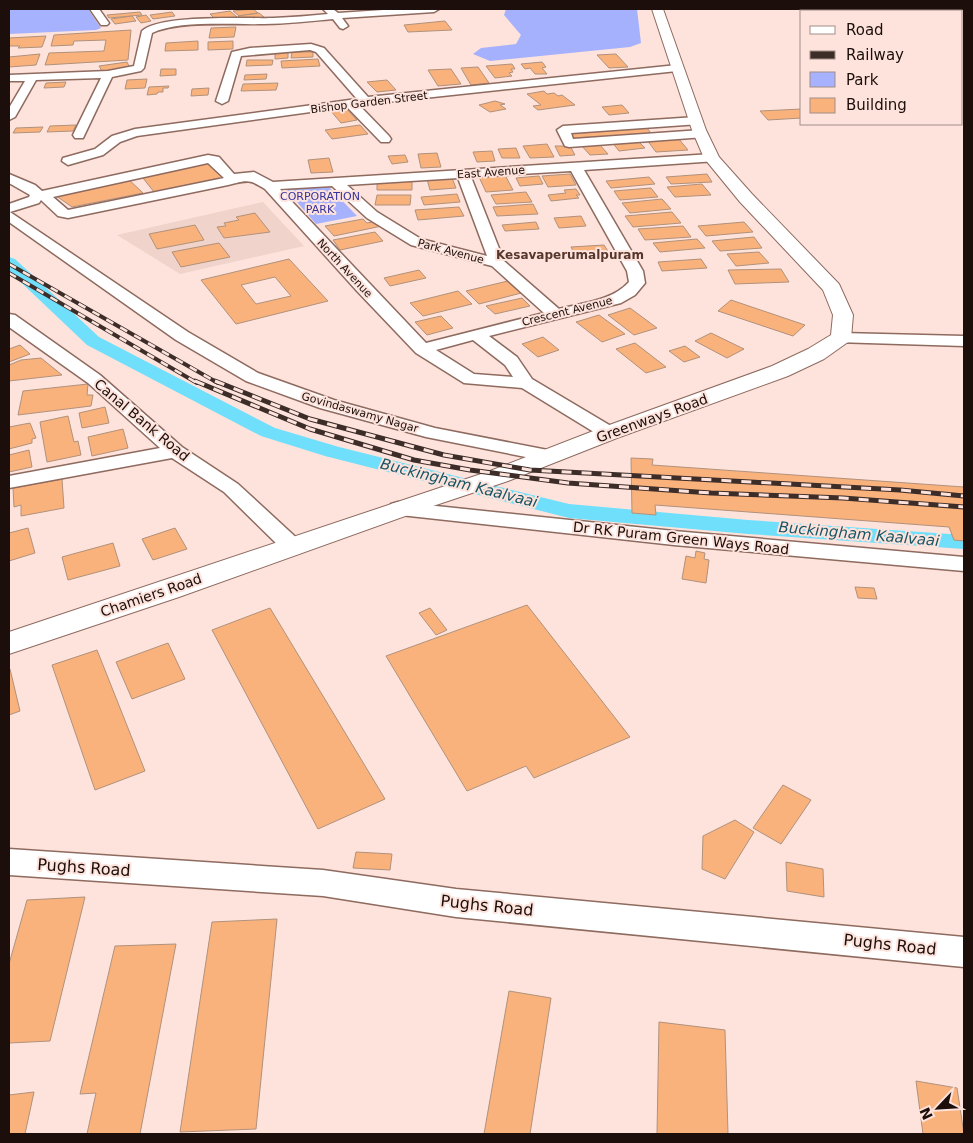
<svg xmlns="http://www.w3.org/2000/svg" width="973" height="1143" font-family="'DejaVu Sans',sans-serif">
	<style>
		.built { fill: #f0d3ca }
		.green { fill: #a6b2fe }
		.forest { fill: #a5b1fd }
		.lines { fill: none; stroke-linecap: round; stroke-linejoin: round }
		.canal { fill: #6fdffc; fill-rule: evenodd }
		.building { fill: #fab27d; stroke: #b1917b; fill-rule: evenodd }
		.minor-casing { stroke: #8e6a5f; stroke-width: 3 }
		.tertiary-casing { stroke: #8e6a5f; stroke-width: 2 }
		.minor { fill: #fff; fill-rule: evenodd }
		.tertiary { fill: #fff; fill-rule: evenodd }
		.rail-far1-casing { stroke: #3d2d29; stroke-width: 4 }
		.rail-casing { stroke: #3d2d29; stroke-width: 5 }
		.rail-far1 { stroke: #fde3dc; stroke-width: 2.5; stroke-dasharray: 8; stroke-linecap: butt }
		.rail { stroke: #fde3dc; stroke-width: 3; stroke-dasharray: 10; stroke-linecap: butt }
		.labels { text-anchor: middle; stroke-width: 4; stroke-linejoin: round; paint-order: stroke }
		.far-street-label { font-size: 11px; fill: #1c0e0a; stroke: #fde3dc }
		.far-park-label { font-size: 11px; fill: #36339d; stroke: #fde3dc }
		.far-neighbourhood-label { font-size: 12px; font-weight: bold; fill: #57362d; stroke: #fde3dc }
		.street-label { font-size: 14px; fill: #1c0e0a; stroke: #fde3dc }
		.water-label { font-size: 15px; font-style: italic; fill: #165766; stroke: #fde3dc }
		.near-street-label { font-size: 16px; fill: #1c0e0a; stroke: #fde3dc }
	</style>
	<rect width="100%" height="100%" fill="#fde3dc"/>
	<path class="built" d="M263,202L304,246L180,274L117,235Z"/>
	<g class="green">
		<path d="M9,9H88L101,28L96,30L9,34Z"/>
		<path d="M326,184L357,216L316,224L284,187Z"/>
	</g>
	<path class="forest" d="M506,9H637L641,43L630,47L490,61L473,54L481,48L516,44L521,35L504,15Z"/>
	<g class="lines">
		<path class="canal" d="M9,257L15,259L99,337L275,428L339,447L569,504L748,520L964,535V549L748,534L569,518L325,456L261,436L87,345L9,271Z"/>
	</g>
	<g class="building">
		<path d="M253,9L258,13L239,16L233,11Z"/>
		<path d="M230,11L237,17L216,20L210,14Z"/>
		<path d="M140,12L142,15L109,18L107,15Z"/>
		<path d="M172,12L175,16L153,19L150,15Z"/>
		<path d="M259,13L264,17L242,20L238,16Z"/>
		<path d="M146,15L151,21L141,23L136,17Z"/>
		<path d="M132,16L136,21L115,24L111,19Z"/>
		<path d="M445,21L452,30L408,32L404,25Z"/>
		<path d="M236,27L234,37L209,38L211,28Z"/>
		<path d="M131,30L128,60L45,65L49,53L104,51L106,40L74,41L73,45L51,46L54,35Z"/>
		<path d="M46,36L42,47L18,48L20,46H9V38Z"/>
		<path d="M198,41V50L165,51L166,43Z"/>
		<path d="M233,41V49L208,50V42Z"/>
		<path d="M288,52V58L275,59V53Z"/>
		<path d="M292,52H313V57L291,58Z"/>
		<path d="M40,54L36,65L9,67V57Z"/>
		<path d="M616,54L628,67L609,68L597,55Z"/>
		<path d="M318,59L320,66L282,68L281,61Z"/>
		<path d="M247,60H273L272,65L246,66Z"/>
		<path d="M127,62L130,68L102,71L99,66Z"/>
		<path d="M542,62L546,67L542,68L547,74H535L530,68L525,69L521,64Z"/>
		<path d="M512,64L515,69H511L513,72L509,73L512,76L495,78L486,66Z"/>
		<path d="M478,67L489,83L471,85L461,68Z"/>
		<path d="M161,69H176V75L160,76Z"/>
		<path d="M451,69L461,84L438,86L428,70Z"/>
		<path d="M267,74L266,79L244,80L245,75Z"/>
		<path d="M147,79L145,88L125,89L127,80Z"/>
		<path d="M387,80L396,90L377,92L367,82Z"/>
		<path d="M66,82L64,87L44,88L46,83Z"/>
		<path d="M278,83L276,90L241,91L243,84Z"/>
		<path d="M169,86L168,88H163V92H158L157,94L147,95L149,87Z"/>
		<path d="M209,88L208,95L191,96L192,89Z"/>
		<path d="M544,91L547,94L554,93L558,96L562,95L575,105L538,110L533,106L541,105L527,94Z"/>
		<path d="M495,101L505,104L500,105L506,109L490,112L479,105Z"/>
		<path d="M622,105L629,113L609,115L602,107Z"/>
		<path d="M346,108L357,120L341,123L330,110Z"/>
		<path d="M802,109V118L768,120L760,111Z"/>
		<path d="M76,125L73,131L47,132L50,126Z"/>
		<path d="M360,125L368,134L332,139L325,130Z"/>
		<path d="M43,127L40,132L13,133L16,128Z"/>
		<path d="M647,128L654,137L573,142L567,133Z"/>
		<path d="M678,138L688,150L656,152L647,140Z"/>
		<path d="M637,140L645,148L619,151L612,142Z"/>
		<path d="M598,143L608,154L590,155L580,144Z"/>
		<path d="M547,144L554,157L530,158L523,146Z"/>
		<path d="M555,146H570L575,155L560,156Z"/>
		<path d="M516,148L520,158H502L498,149Z"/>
		<path d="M492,151L495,161L477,162L473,152Z"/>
		<path d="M437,153L441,167L421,168L418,154Z"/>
		<path d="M405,155L408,162L392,164L388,156Z"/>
		<path d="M329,158L333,172L311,173L308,160Z"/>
		<path d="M208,160L225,179L154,192L139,173Z"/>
		<path d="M570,174L576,185L548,187L542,176Z"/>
		<path d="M707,174L712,182L671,184L666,177Z"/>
		<path d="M505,175L513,190L486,192L479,177Z"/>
		<path d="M539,176L543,184L520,186L516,178Z"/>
		<path d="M126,177L143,193L72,207L52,193Z"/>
		<path d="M649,177L655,184L611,188L606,181Z"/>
		<path d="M452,178L456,188L430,190L427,179Z"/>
		<path d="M412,181V190H377V182Z"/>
		<path d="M702,184L711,195L675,197L667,187Z"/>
		<path d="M651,188L658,197L620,200L614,191Z"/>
		<path d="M576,189L580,195H576L579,198L551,201L548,195L566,193L564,190Z"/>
		<path d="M526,192L532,202L496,204L491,195Z"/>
		<path d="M457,194L460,202L424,205L421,197Z"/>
		<path d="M377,195H411L410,205H375Z"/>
		<path d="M662,199L671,209L630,213L622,203Z"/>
		<path d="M533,204L538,214L497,216L493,207Z"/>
		<path d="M459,207L464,216L418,220L415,210Z"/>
		<path d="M672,212L681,223L633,227L625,216Z"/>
		<path d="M255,213L270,232L224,238L217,227L226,226L224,223L239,220L236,217Z"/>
		<path d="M581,216L586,226L559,228L554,218Z"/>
		<path d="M363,219L367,223L377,221L382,226L334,236L325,226Z"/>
		<path d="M536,222L539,229L505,231L502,225Z"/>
		<path d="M744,222L753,232L706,236L698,226Z"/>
		<path d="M195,225L204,240L157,249L149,234Z"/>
		<path d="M683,226L691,237L645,240L638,229Z"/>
		<path d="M375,232L383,241L340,250L333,240Z"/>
		<path d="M754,237L762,248L720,251L712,241Z"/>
		<path d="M697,239L705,248L660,252L653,243Z"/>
		<path d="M219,243L230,257L181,267L172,252Z"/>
		<path d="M604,245L611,256L577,259L571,247Z"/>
		<path d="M759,252L769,263L736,266L727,254Z"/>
		<path d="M289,259L328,301L236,324L201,280ZM275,277L291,296L256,304L241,285Z"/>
		<path d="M701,259L707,268L662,271L658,262Z"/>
		<path d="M781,269L789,282L735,284L728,270Z"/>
		<path d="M419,270L426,278L390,286L384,278Z"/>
		<path d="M512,280L525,292L479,304L466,291Z"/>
		<path d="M458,291L472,304L423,316L410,303Z"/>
		<path d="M522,298L530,306L495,314L486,306Z"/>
		<path d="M731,300L805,325L793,336L718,311Z"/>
		<path d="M630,308L657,328L634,335L608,315Z"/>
		<path d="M599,315L625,334L602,342L576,322Z"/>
		<path d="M441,316L453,328L427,335L415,322Z"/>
		<path d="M711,333L744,349L727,358L695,341Z"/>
		<path d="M543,337L559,350L538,357L522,344Z"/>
		<path d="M635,343L666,367L646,373L616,349Z"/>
		<path d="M20,345L30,354L9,362V349Z"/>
		<path d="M685,346L700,357L684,362L669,351Z"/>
		<path d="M41,358L62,375L9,381V365L21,360Z"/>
		<path d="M88,384L87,395H93L91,406L18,415L23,391Z"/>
		<path d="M105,407L109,423L82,428L79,413Z"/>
		<path d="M68,416L74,442L78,441L81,455L47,462L40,422Z"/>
		<path d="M30,423L36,438L32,439V443L9,449V427Z"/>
		<path d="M123,429L128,448L92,456L88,437Z"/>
		<path d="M29,450L32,467L9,472V455Z"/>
		<path d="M631,458L653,459L652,465L964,487V541L954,540L949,527L655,505L656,515L632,513Z"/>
		<path d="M62,479L64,508L21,516V505L14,507L13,488Z"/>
		<path d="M28,528L35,553L9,561V533Z"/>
		<path d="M175,528L187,549L153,560L142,539Z"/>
		<path d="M113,543L120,566L68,580L62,557Z"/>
		<path d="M696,551L705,553L704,559L709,560L706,583L682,579L686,556L695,558Z"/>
		<path d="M855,587L874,588L877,599L858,598Z"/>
		<path d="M527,605L630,737L534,778L526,766L467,791L386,656Z"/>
		<path d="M270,608L385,799L318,829L212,630Z"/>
		<path d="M430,608L447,630L436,635L419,613Z"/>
		<path d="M168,643L185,679L132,699L116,662Z"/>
		<path d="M97,650L145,771L95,790L52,665Z"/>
		<path d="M10,669L20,711L9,715V670Z"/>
		<path d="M783,785L811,800L781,844L753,828Z"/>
		<path d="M735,820L754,832L725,879L702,869L703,836Z"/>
		<path d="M356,852L392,854L390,870L353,868Z"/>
		<path d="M786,862L823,869L824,897L787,891Z"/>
		<path d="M85,897L50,1041L9,1043V964L27,900Z"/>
		<path d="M277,919L256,1129L180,1132L212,922Z"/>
		<path d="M176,944L140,1134H87L96,1093L80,1094L115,946Z"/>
		<path d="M509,991L551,998L530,1134H484Z"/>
		<path d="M659,1022L725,1030L728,1134H657Z"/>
		<path d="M916,1081L957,1088L964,1134H923Z"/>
		<path d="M34,1092L25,1134H9V1095Z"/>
	</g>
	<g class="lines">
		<g class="minor-casing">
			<g id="minor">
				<path d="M90,9H99L109,23L107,25H101Z"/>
				<path d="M323,9H333L338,13L398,9H439L434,12L342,18L348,26L343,29L340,28L333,19C310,21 287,24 264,24C232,25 179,20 152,33L144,68L141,71L112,77L83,138H75L73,135L101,78L36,80L15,117L9,120V108L25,81H9V75L108,71L134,66L142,31C160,14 247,19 274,18C292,17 310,16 328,14Z"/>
				<path d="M311,44L324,48L368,97L677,65L682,68L677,71L359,105L389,136L391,139L389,142H381L347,107L137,136L120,142L103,155L68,165L62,161L63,158L95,149L112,136L135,129L357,99L316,52L310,50L241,56L228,101L222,104L216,101L232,52L250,48Z"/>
				<path d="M696,117L700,118L702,121L700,124L571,133L573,139L701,130L705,131L707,134L705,137L569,147L565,146L557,130L563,126Z"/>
				<path d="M712,154L718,158L717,161L584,170L643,271L645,283L635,295L621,303L489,336L517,357L532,379L616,429L619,433L616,437L609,439L602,437L522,388L464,383L416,353L357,291L265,189C248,178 246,181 228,185L68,218L58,216L41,200L39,203L10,212L188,332L258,373L334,400L435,428L558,452L561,456L558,460L551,462L426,437L320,408L246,381L176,340L9,222V204L29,197L30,195L9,183V174L35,185L42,191L208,155L219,157L234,174L254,172L273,182ZM208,163L224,178L68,210L53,197ZM571,171L627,271L629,282C612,301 582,303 559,309L504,261L471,177ZM458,178L487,256L421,239L377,212L347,185ZM332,186L367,218L411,245L492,266L544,313L426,343L280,189ZM473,340L505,365L513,377L474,374L436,350Z"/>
				<path d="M9,314L15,315L100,375L182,447L238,484L301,542L304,547L301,552L293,554L285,552L224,492L172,458L9,488V476L160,448L88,383L9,327Z"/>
				<path d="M841,333L964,336V346L835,342L832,338L835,334Z"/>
				<path d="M398,502L674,531L964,557V571L674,545L391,514L387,509L391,504Z"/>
				<path d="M9,849L323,870L456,889L964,937V967L456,917L323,896L9,875Z"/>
			</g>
		</g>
		<g class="tertiary-casing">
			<path id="tertiary" d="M652,9H663L706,130L719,157L752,194L839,284L853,315L851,338L848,342L824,359L788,376L617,438L508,481L436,505L179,597L9,654V632L490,471L601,428L772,366L808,349L831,335L833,315L823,290L740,202L704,158L692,130Z"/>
		</g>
		<use href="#minor" class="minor"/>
		<use href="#tertiary" class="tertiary"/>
		<g class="rail-far1-casing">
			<g id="rail-far1">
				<path d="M9,264L218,383"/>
				<path d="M9,273L197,383"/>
			</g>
		</g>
		<g class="rail-casing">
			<g id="rail">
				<path d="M195,381L310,429L414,460L470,470L568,483L711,493L843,498L964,507"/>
				<path d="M215,381L310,419L444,455L530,470L900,490L964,496"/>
			</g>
		</g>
		<use href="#rail-far1" class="rail-far1"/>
		<use href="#rail" class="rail"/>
	</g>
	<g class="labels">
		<g class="far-street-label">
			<text transform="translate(369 102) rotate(-7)" y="4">Bishop Garden Street</text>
			<text transform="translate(491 172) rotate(-4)" y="4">East Avenue</text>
			<text transform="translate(451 251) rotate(15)" y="4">Park Avenue</text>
			<text transform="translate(345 268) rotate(47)" y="4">North Avenue</text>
			<text transform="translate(567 311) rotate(-14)" y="4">Crescent Avenue</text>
			<text transform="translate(360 412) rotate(16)" y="4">Govindaswamy Nagar</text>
		</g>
		<g class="far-park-label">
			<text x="320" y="200">CORPORATION<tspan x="320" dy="13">PARK</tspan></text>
		</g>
		<g class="far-neighbourhood-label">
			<text x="570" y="259">Kesavaperumalpuram</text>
		</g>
		<g class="street-label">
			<text transform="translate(652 418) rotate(-20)" y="5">Greenways Road</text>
			<text transform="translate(142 420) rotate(40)" y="5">Canal Bank Road</text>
			<text transform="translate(681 538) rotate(6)" y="5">Dr RK Puram Green Ways Road</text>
			<text transform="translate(151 595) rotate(-19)" y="5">Chamiers Road</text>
		</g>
		<g class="water-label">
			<text transform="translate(459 483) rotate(14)" y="5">Buckingham Kaalvaai</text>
			<text transform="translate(859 534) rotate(5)" y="5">Buckingham Kaalvaai</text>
		</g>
		<g class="near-street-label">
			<text transform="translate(84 867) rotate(4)" y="6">Pughs Road</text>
			<text transform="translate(487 905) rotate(6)" y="6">Pughs Road</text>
			<text transform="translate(890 944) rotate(6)" y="6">Pughs Road</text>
		</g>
	</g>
	<rect width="973" height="1143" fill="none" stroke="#1c0e0a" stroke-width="20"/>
	<rect x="800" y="10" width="162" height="115" fill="#fde3dc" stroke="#a38e88"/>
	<rect x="810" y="26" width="25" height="8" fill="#ffffff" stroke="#a38e88"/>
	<text x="846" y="35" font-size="15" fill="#1c0e0a">Road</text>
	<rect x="810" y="51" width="25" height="8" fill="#3d2d29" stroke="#a38e88"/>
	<text x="846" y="60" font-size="15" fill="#1c0e0a">Railway</text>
	<rect x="810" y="72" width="25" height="15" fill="#a6b2fe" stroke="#a38e88"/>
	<text x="846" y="85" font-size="15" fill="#1c0e0a">Park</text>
	<rect x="810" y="98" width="25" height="15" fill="#fab27d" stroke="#a38e88"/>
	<text x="846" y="110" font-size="15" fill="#1c0e0a">Building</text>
	<g transform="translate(938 1108) rotate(245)" stroke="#fde3dc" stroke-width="4" paint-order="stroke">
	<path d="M0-4L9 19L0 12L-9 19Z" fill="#1c0e0a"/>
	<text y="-8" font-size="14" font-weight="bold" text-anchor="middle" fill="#1c0e0a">N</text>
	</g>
</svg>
